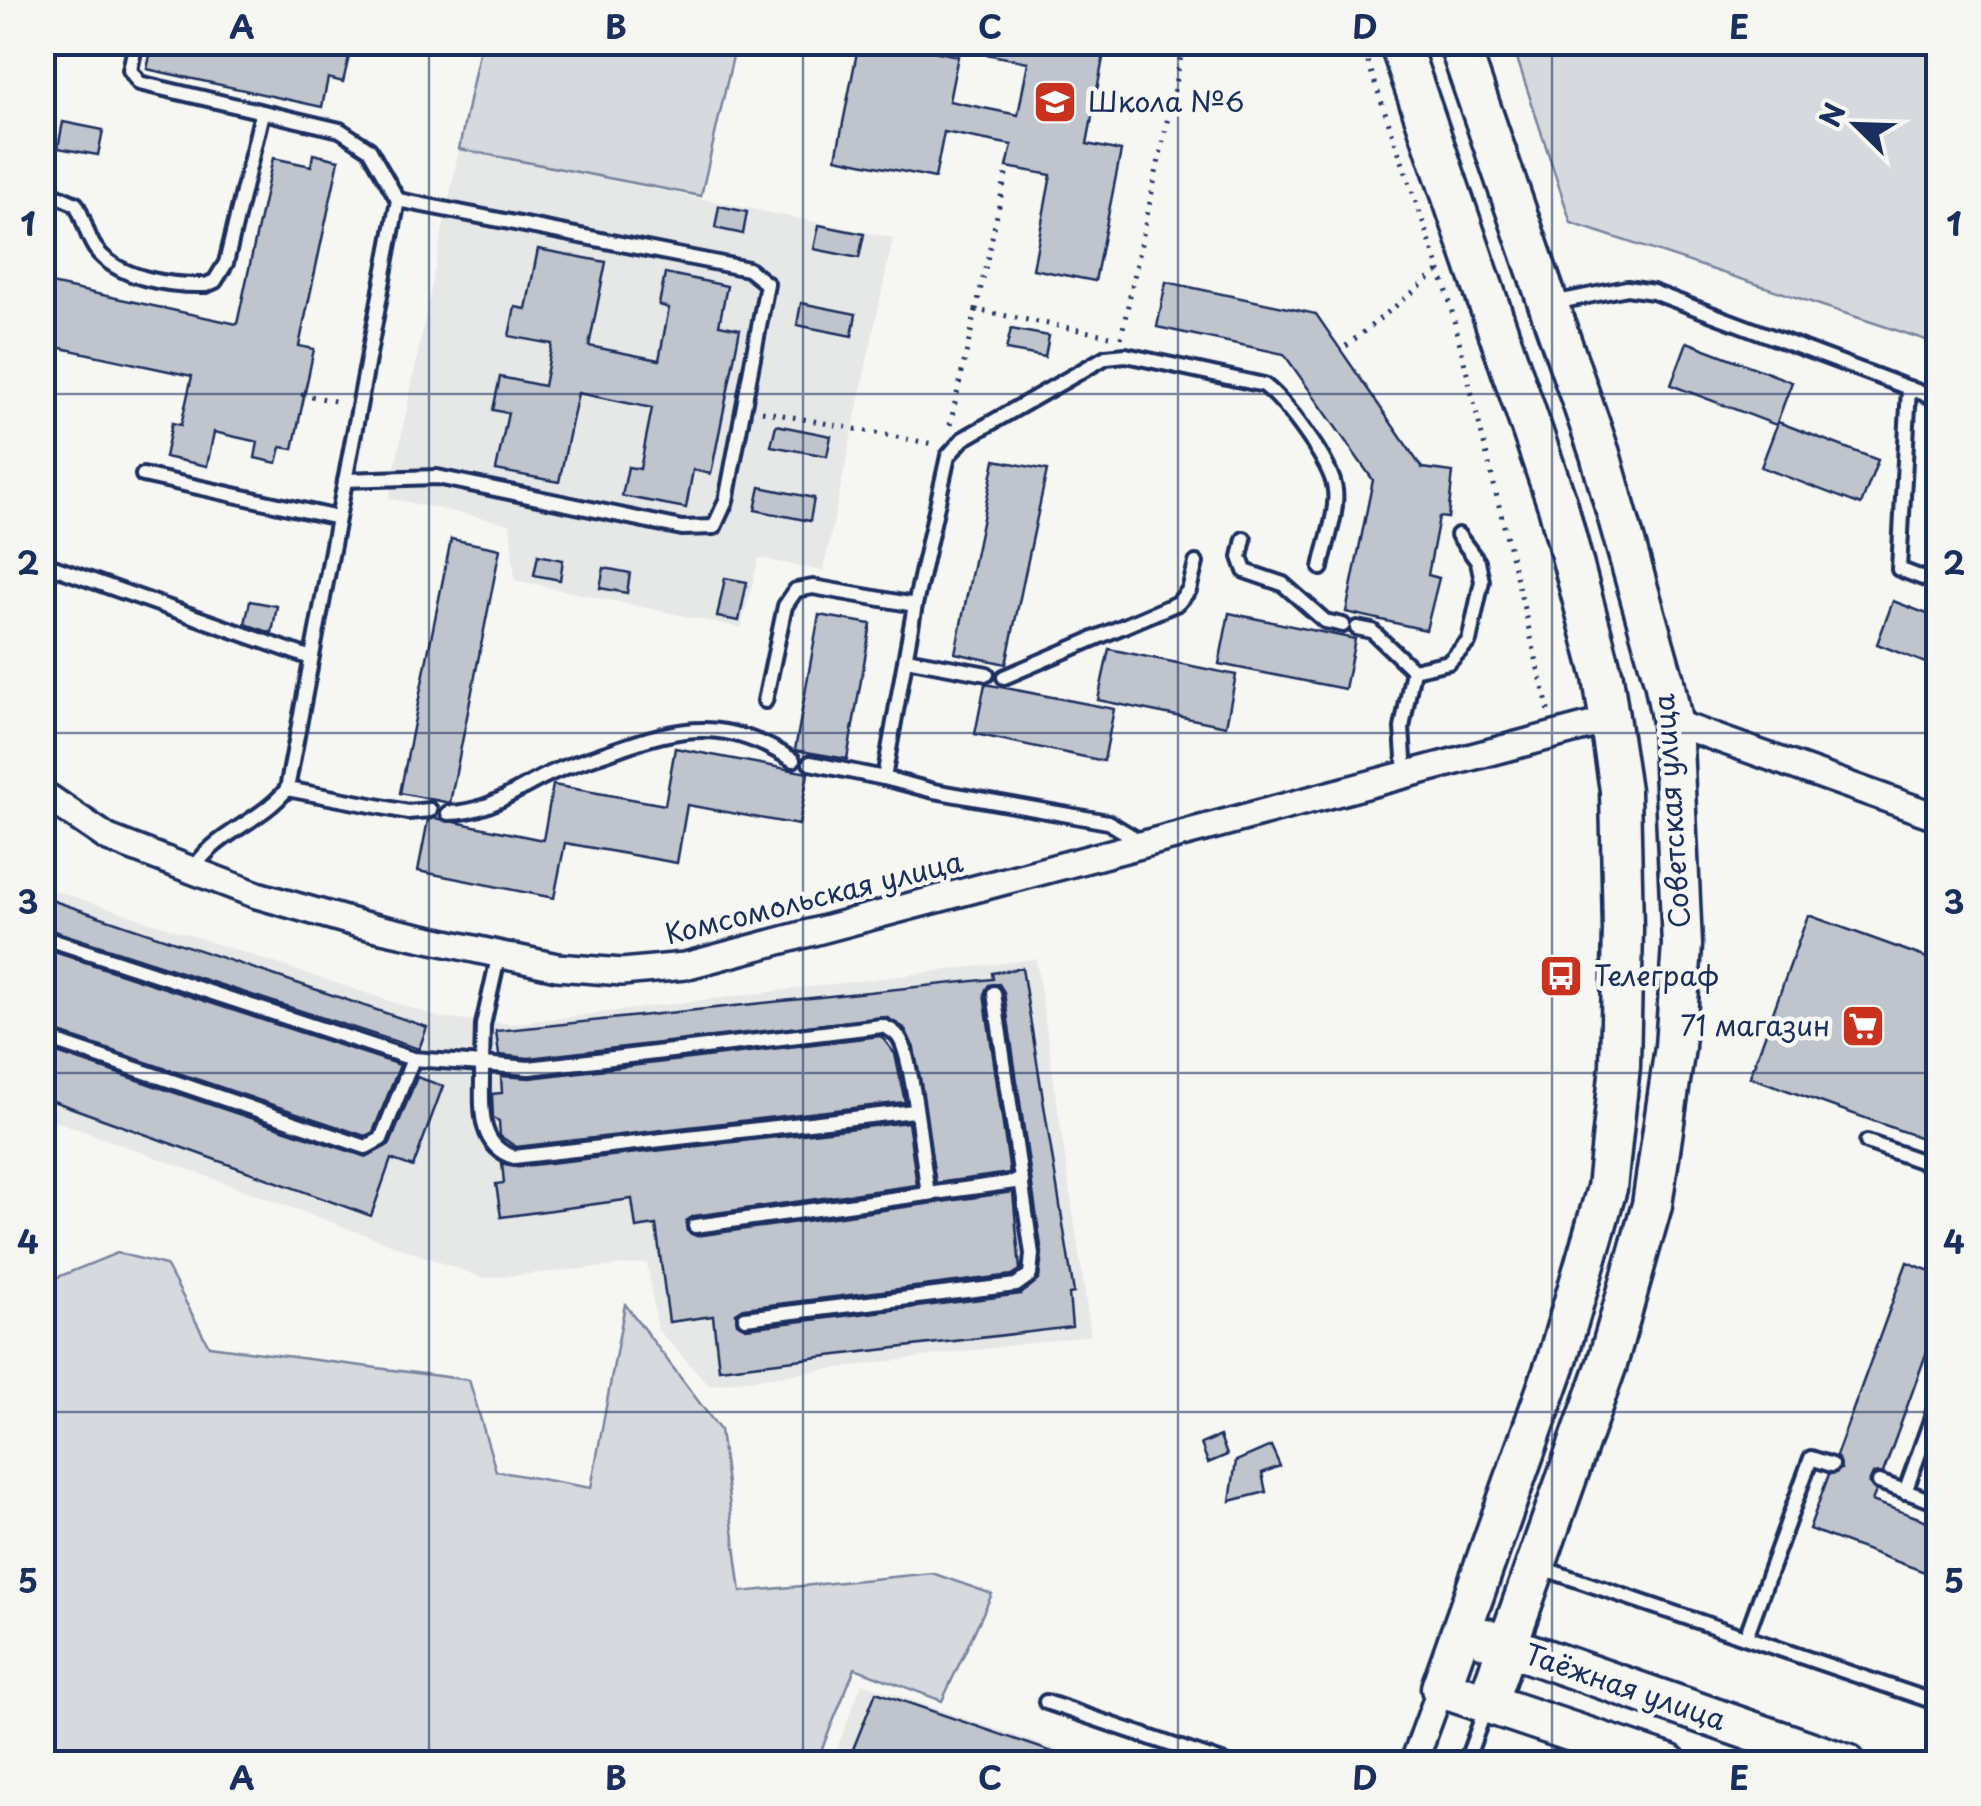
<svg xmlns="http://www.w3.org/2000/svg" width="1981" height="1806" font-family="'Playpen Sans',sans-serif">
	<style>
		.built { fill: #e6e7e7 }
		.green { fill: #d6d9dd; stroke: #78849e; stroke-width: 2.5 }
		.building { fill: #c0c4cd; stroke: #1b2f5e; stroke-width: 2.5 }
		.lines { fill: none; stroke-linecap: round; stroke-linejoin: round }
		.lane-casing { stroke: #1b2f5e; stroke-width: 20 }
		.street-casing { stroke: #1b2f5e; stroke-width: 32 }
		.secondary-casing { stroke: #1b2f5e; stroke-width: 45 }
		.path { stroke: #1b2f5e; stroke-width: 5; stroke-dasharray: 2.5 8; stroke-linecap: butt }
		.lane { stroke: #f6f6f2; stroke-width: 12 }
		.street { stroke: #f6f6f2; stroke-width: 25 }
		.secondary { stroke: #f6f6f2; stroke-width: 38 }
		.grid { fill: none; stroke: #1b2f5e; stroke-width: 2.5; stroke-opacity: 0.55 }
		.labels { text-anchor: middle; stroke-width: 9; stroke-linejoin: round; paint-order: stroke }
		.poi-label { font-size: 28px; fill: #1b2f5e; stroke: #f6f6f2; text-anchor: start }
		.street-label { font-size: 28px; fill: #1b2f5e; stroke: #f6f6f2 }
		.neatline { fill: none; stroke: #1b2f5e; stroke-width: 4 }
		.grid-label { font-size: 32px; text-anchor: middle; font-weight: bold; fill: #1b2f5e }
	</style>
	<rect width="100%" height="100%" fill="#f6f6f2"/>
	<filter id="ink" filterUnits="userSpaceOnUse"><feTurbulence type="fractalNoise" baseFrequency=".01" numOctaves="2"/><feDisplacementMap in="SourceGraphic" scale="20" xChannelSelector="R" yChannelSelector="G"/><feConvolveMatrix kernelMatrix="1 2 1 2 8 2 1 2 1" color-interpolation-filters="sRGB"/></filter>
	<g filter="url(#ink)">
		<g class="built">
			<path d="M459,149L893,238L823,571L759,558L741,628L515,580L510,524L389,498Z"/>
			<path d="M42,886L441,1018L511,1024L1036,959L1091,1335L709,1385L658,1330L647,1263L483,1278L43,1116Z"/>
			<path d="M862,1683L957,1716L1096,1763L831,1764Z"/>
		</g>
		<g class="green">
			<path d="M481,43H736L701,196L459,149Z"/>
			<path d="M1512,43H1938V344L1571,223Z"/>
			<path d="M117,1253L166,1265L209,1346L469,1380L496,1471L591,1488L625,1304L720,1430L741,1592L932,1573L992,1594L942,1701L855,1668L816,1763H43V1283Z"/>
		</g>
		<g class="building">
			<path d="M153,42H325L351,48L343,82L328,78L322,107L147,69Z"/>
			<path d="M859,42H888L958,56L949,101L1018,115L1028,62L980,53V42H1106L1087,144L1121,151L1095,281L1033,269L1051,175L1007,167L1012,145L944,132L935,178L836,158Z"/>
			<path d="M63,122L103,130L98,155L58,148Z"/>
			<path d="M313,154L339,160L299,346L314,349L293,449L281,447L277,463L255,458L258,442L214,432L207,466L165,457L172,423L181,425L192,376L42,344V282L237,324L273,158L311,166Z"/>
			<path d="M719,206L747,212L743,234L715,228Z"/>
			<path d="M819,225L864,234L859,258L814,249Z"/>
			<path d="M538,249L606,262L589,346L659,360L669,308L659,305L665,273L727,286L719,325L740,329L711,474L693,470L686,508L622,496L628,467L640,469L652,408L578,393L559,482L496,470L508,413L493,410L500,377L544,386L552,344L509,336L515,307L526,309Z"/>
			<path d="M1166,282L1316,314L1422,468L1453,472L1448,518L1439,517L1428,575L1439,578L1426,630L1346,612L1373,480L1284,354L1157,327Z"/>
			<path d="M801,303L856,314L852,336L797,325Z"/>
			<path d="M1011,329L1049,336L1045,357L1006,350Z"/>
			<path d="M1687,342L1792,382L1776,425L1671,385Z"/>
			<path d="M1778,422L1878,460L1861,505L1761,467Z"/>
			<path d="M776,425L831,436L827,456L771,446Z"/>
			<path d="M995,460L1047,470L1006,664L955,653Z"/>
			<path d="M760,487L814,498L810,521L755,510Z"/>
			<path d="M451,539L500,549L450,803L400,793Z"/>
			<path d="M538,555L563,560L560,580L534,575Z"/>
			<path d="M604,568L630,573L627,593L600,588Z"/>
			<path d="M725,578L747,582L739,621L717,617Z"/>
			<path d="M250,601L277,606L272,633L245,624Z"/>
			<path d="M1893,601L1938,618V668L1877,644Z"/>
			<path d="M1229,613L1355,639L1345,689L1219,664Z"/>
			<path d="M819,615L871,624L847,759L795,750Z"/>
			<path d="M1109,649L1236,675L1226,726L1098,700Z"/>
			<path d="M985,684L1114,709L1104,761L975,734Z"/>
			<path d="M675,748L808,773L799,825L687,805L677,863L565,843L554,898L418,871L428,820L435,818L543,840L553,785L665,805Z"/>
			<path d="M42,897L427,1027L419,1049L42,927Z"/>
			<path d="M1808,915L1938,962V1144L1750,1077Z"/>
			<path d="M42,948L400,1065L373,1132L365,1136L42,1027Z"/>
			<path d="M1022,968L1074,1293L1069,1294L1072,1327L719,1369L713,1316L669,1322L656,1225L636,1228L632,1199L501,1217L496,1184L504,1183L502,1163L515,1167L908,1122L917,1185L694,1216L686,1221L687,1231L696,1236L1013,1192L1020,1270L1012,1275L744,1308L736,1313L737,1323L746,1328L1021,1294L1039,1279L1042,1253L1004,992L999,984L989,985L984,994L1010,1173L936,1183L914,1048L904,1028L886,1017L529,1058L499,1055L496,1031L993,979L992,973Z"/>
			<path d="M881,1036L895,1054L905,1102L516,1147L500,1136L499,1121L493,1118L492,1094L502,1093L501,1076L530,1078Z"/>
			<path d="M42,1048L366,1157L390,1144L417,1077L443,1086L413,1167L391,1159L371,1216L42,1097Z"/>
			<path d="M1907,1262L1938,1274V1321L1883,1473L1873,1474L1869,1483L1876,1491L1872,1501L1938,1525V1577L1809,1529L1829,1474L1841,1469L1836,1456Z"/>
			<path d="M1220,1436L1227,1455L1208,1463L1201,1444Z"/>
			<path d="M1271,1446L1280,1466L1262,1473L1266,1492L1230,1501L1236,1461Z"/>
			<path d="M876,1692L1076,1760L1075,1764H936L906,1754L902,1764H847Z"/>
		</g>
		<g class="lines">
			<g class="lane-casing">
				<g id="lane">
					<path d="M136,42L130,70L139,83L340,130L369,149L398,200L287,789C260,823 212,834 192,872"/>
					<path d="M42,189L76,204C84,218 86,235 95,248C117,279 171,286 206,285L215,281L226,263L262,113"/>
					<path d="M1553,303L1627,288L1653,292L1938,399"/>
					<path d="M1909,388L1899,569L1938,584"/>
					<path d="M143,475L338,518"/>
					<path d="M345,480L437,477L682,528L714,527L726,501L767,284L748,269L398,200"/>
					<path d="M1244,539L1240,557L1245,571L1283,584L1325,621L1343,625"/>
					<path d="M42,563L311,658"/>
					<path d="M915,605L948,456L963,439L1106,357L1126,355L1264,385C1286,402 1332,463 1335,490C1338,513 1325,545 1321,568"/>
					<path d="M1357,628L1372,631L1413,670L1402,728L1405,773"/>
					<path d="M906,659L987,674"/>
					<path d="M1413,670L1449,662L1469,641L1482,581L1478,562L1458,535"/>
					<path d="M1004,677L1178,603L1189,590L1196,563"/>
					<path d="M765,701L785,606L796,590L813,587L915,605L884,778L934,791L1108,822L1143,843"/>
					<path d="M810,763L884,778"/>
					<path d="M287,789L408,812L430,810"/>
					<path d="M448,813C487,813 512,792 547,775C567,765 590,759 612,751C684,725 725,718 793,760"/>
					<path d="M42,937L413,1059L482,1064L483,1025L498,958"/>
					<path d="M42,1037L366,1147L381,1139L413,1059"/>
					<path d="M914,1111L514,1157C474,1145 483,1100 482,1064L529,1068L882,1026C890,1029 896,1032 900,1039C913,1061 923,1163 928,1194"/>
					<path d="M1867,1142L1938,1167"/>
					<path d="M695,1226L1022,1181"/>
					<path d="M745,1318L1016,1285L1030,1275L1032,1254L994,993"/>
					<path d="M1879,1482L1938,1503"/>
					<path d="M1905,1492L1938,1401"/>
					<path d="M1539,1567L1938,1703"/>
					<path d="M1746,1637L1811,1458L1832,1465"/>
					<path d="M1046,1702L1228,1764"/>
					<path d="M1465,1764L1487,1705"/>
				</g>
			</g>
			<g class="street-casing">
				<g id="street">
					<path d="M1672,722L1938,817"/>
					<path d="M42,793L108,838L257,895L359,924L557,967L622,972L685,966L1611,720"/>
					<path d="M1413,1764L1441,1688"/>
				</g>
			</g>
			<g class="secondary-casing">
				<g id="secondary">
					<path d="M1399,42L1558,506L1603,677L1620,790L1623,929L1620,1066L1607,1188L1557,1360L1441,1688L1668,1764"/>
					<path d="M1458,42L1600,454L1664,681L1672,722L1682,945L1675,1047L1652,1205L1607,1364L1487,1703"/>
					<path d="M1485,1638L1846,1764"/>
				</g>
			</g>
			<g class="path">
				<path d="M1361,42L1448,295L1549,712"/>
				<path d="M976,310L1006,174"/>
				<path d="M1121,338L1184,42"/>
				<path d="M1346,346L1439,271"/>
				<path d="M301,394L340,402"/>
				<path d="M762,411L933,444"/>
				<path d="M950,425L976,310L1110,336"/>
			</g>
			<use href="#lane" class="lane"/>
			<use href="#street" class="street"/>
			<use href="#secondary" class="secondary"/>
		</g>
	</g>
	<path class="grid" d="M429,42V1764M803,42V1764M1178,42V1764M1552,42V1764M42,394H1938M42,733H1938M42,1073H1938M42,1412H1938"/>
	<defs>
		<g id="school-square" transform="scale(2.25)"><rect x="-9" y="-9" width="18" height="18" rx="4" fill="#c8321e" stroke="#f6f6f2"/><path d="M0-5L7-2L0 1L-7-2ZM-4 1L0 2.5L4 1V4Q0 6-4 4Z" fill="#fff"/></g>
		<g id="bus-square" transform="scale(2.25)"><rect x="-9" y="-9" width="18" height="18" rx="4" fill="#c8321e" stroke="#f6f6f2"/><path d="M-5-6H5V4H4V6H2V4H-2V6H-4V4H-5ZM-3.5-4V0h7V-4ZM-3.5 1.2v1.5H-2V1.2ZM2 1.2v1.5H3.5V1.2Z" fill="#fff"/></g>
		<g id="supermarket-square" transform="scale(2.25)"><rect x="-9" y="-9" width="18" height="18" rx="4" fill="#c8321e" stroke="#f6f6f2"/><path d="M-6-5.5h2.5l.6 2H6L4.5 2H-2.5L-4.4-4H-6ZM-1.5 3.2a1.3 1.3 0 1 0 .1 0ZM3 3.2a1.3 1.3 0 1 0 .1 0Z" fill="#fff"/></g>
	</defs>
	<g fill-rule="evenodd">
		<use href="#school-square" x="1055" y="102"/>
		<use href="#bus-square" x="1561" y="976"/>
		<use href="#supermarket-square" x="1863" y="1026"/>
	</g>
	<g class="labels">
		<g class="poi-label">
			<text x="1088" y="112">Школа №6</text>
			<text x="1594" y="986">Телеграф</text>
			<text x="1830" y="1036" text-anchor="end">71 магазин</text>
		</g>
		<g class="street-label">
			<text transform="translate(1672 811) rotate(-94)" y="10">Советская улица</text>
			<text transform="translate(814 898) rotate(-14)" y="10">Комсомольская улица</text>
			<text transform="translate(1625 1687) rotate(19)" y="10">Таёжная улица</text>
		</g>
	</g>
	<rect width="1981" height="1806" fill="none" stroke="#f6f6f2" stroke-width="110"/>
	<g transform="translate(1856 125) rotate(293)" stroke="#f6f6f2" stroke-width="8" paint-order="stroke">
	<path d="M0-8L18 38L0 25L-18 38Z" fill="#1b2f5e"/>
	<text y="-15" font-size="28" font-weight="bold" text-anchor="middle" fill="#1b2f5e">N</text>
	</g>
	<rect x="55" y="55" width="1871" height="1696" class="neatline"/>
	<g class="grid-label">
		<text x="242" y="39">A</text>
		<text x="616" y="39">B</text>
		<text x="990" y="39">C</text>
		<text x="1365" y="39">D</text>
		<text x="1739" y="39">E</text>
		<text x="28" y="236">1</text>
		<text x="1954" y="236">1</text>
		<text x="28" y="575">2</text>
		<text x="1954" y="575">2</text>
		<text x="28" y="914">3</text>
		<text x="1954" y="914">3</text>
		<text x="28" y="1254">4</text>
		<text x="1954" y="1254">4</text>
		<text x="28" y="1593">5</text>
		<text x="1954" y="1593">5</text>
		<text x="242" y="1790">A</text>
		<text x="616" y="1790">B</text>
		<text x="990" y="1790">C</text>
		<text x="1365" y="1790">D</text>
		<text x="1739" y="1790">E</text>
	</g>
</svg>
